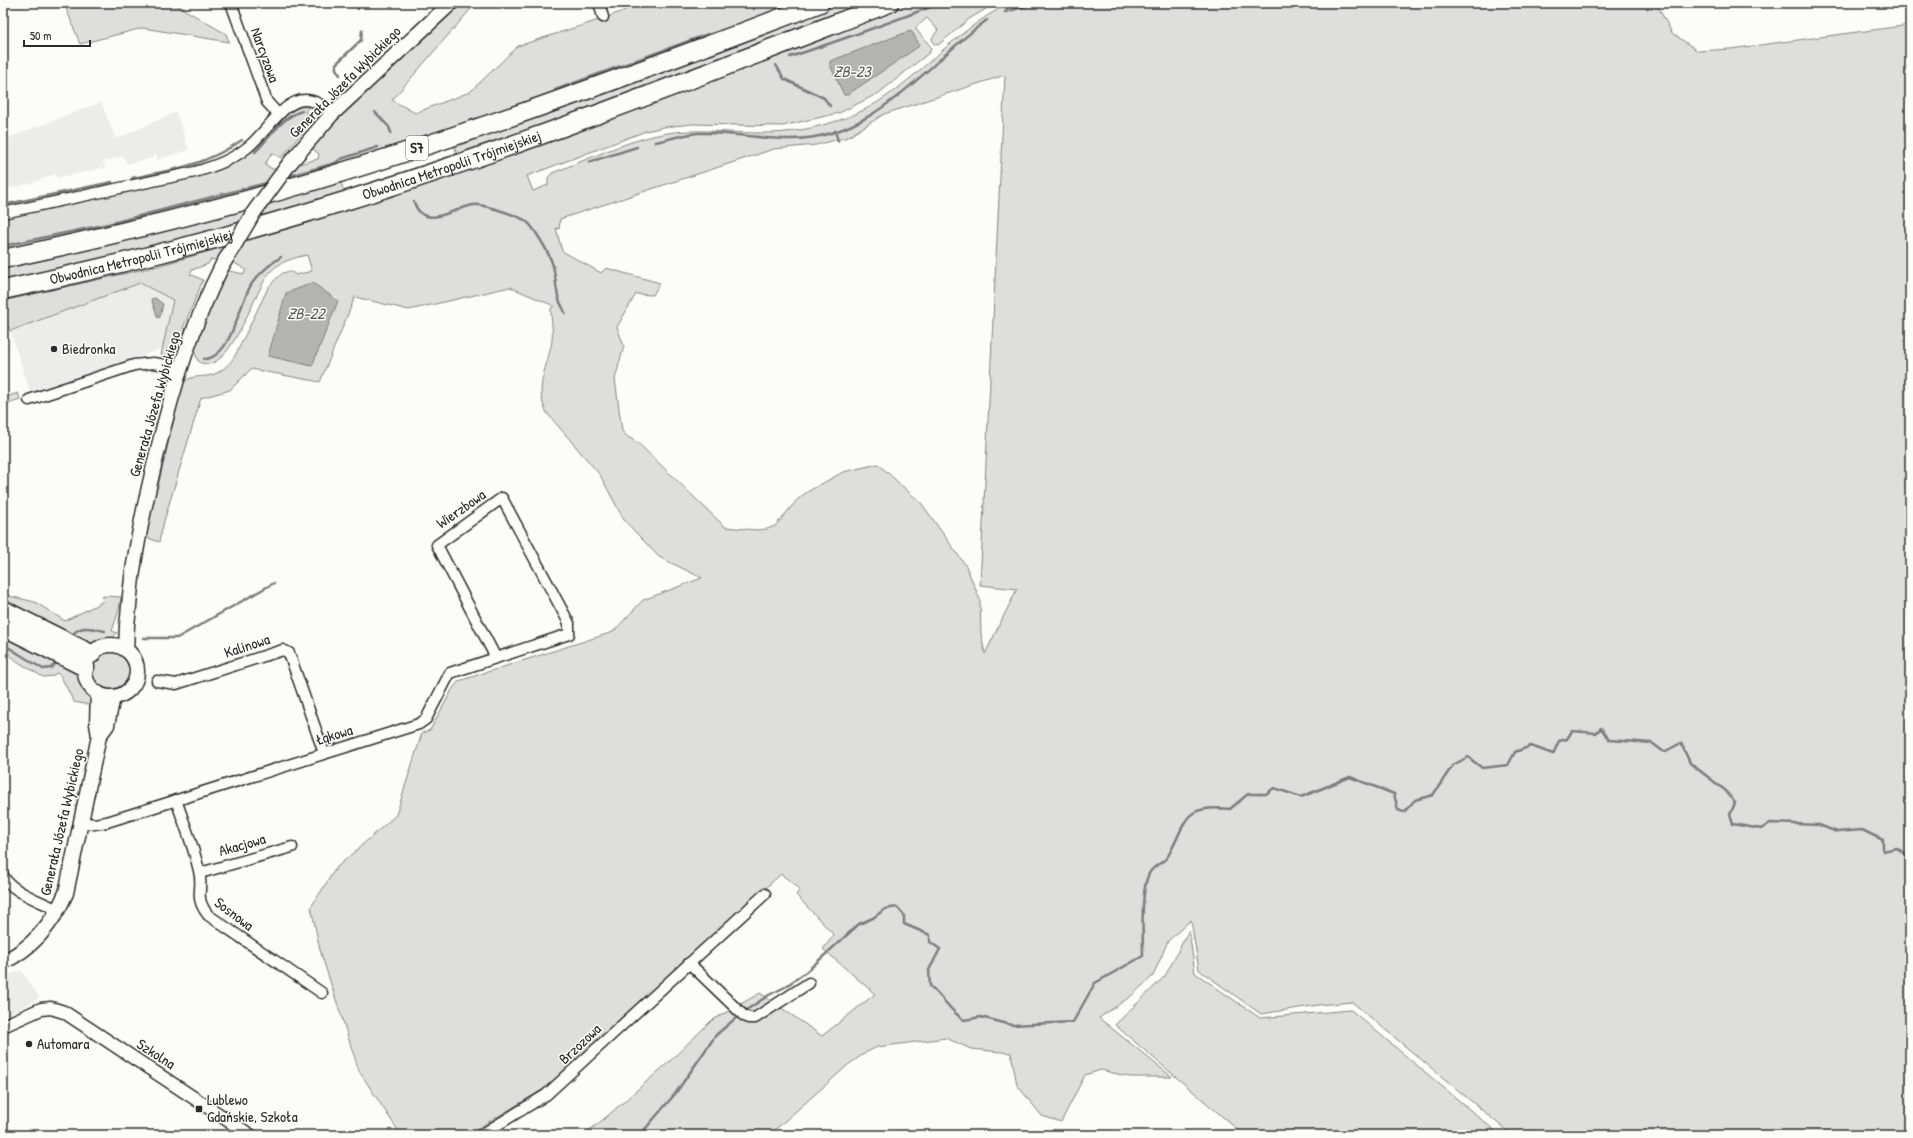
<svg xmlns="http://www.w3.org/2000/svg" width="1913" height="1138" font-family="'Patrick Hand',sans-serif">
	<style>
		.built { fill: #edece8 }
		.green { fill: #dfdeda; stroke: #858482; fill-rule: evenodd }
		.water { fill: #b5b4b1; stroke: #7e7d7b }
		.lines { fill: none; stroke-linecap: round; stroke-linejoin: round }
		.stream { stroke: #7e7d7b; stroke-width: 2.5 }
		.minor-casing { stroke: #2b2b2b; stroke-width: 13 }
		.tertiary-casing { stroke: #2b2b2b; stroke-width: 15 }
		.secondary-casing { stroke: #2b2b2b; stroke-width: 17 }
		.motorway-casing { stroke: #2b2b2b; stroke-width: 21 }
		.minor { stroke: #fdfcf7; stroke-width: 10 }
		.tertiary { stroke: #fdfcf7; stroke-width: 12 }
		.secondary { stroke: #fdfcf7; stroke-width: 14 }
		.motorway { stroke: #fdfcf7; stroke-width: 18 }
		.secondary-bridge-casing { stroke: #2b2b2b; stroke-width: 17; stroke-linecap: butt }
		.secondary-bridge { stroke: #fdfcf7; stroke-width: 14 }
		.poi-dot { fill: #2b2b2b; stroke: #fdfcf7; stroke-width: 1.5 }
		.labels { text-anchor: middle; stroke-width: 3; stroke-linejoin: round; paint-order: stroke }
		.shield { fill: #fdfcf7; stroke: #6a6a68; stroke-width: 1 }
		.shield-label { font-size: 14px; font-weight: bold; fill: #2b2b2b }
		.street-label { font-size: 15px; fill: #2b2b2b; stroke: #fdfcf7 }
		.poi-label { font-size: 15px; fill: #2b2b2b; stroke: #fdfcf7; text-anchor: start }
		.water-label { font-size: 16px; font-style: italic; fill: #5b5b5a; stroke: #fdfcf7 }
	</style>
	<rect width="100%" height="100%" fill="#fdfcf7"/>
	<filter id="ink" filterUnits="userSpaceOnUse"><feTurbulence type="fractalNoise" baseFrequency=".025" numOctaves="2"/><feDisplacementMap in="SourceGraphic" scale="8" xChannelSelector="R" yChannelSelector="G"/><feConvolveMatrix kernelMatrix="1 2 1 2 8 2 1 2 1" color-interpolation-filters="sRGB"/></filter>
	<g filter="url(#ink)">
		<g class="built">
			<path d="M101,102L116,139L176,112L189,150L156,160L157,156L155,154L153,158L128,164L123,156L103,162L105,168L102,169L101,166L99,167L100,169L57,178L55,174L30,184L3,189V140Z"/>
			<path d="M140,283L173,300L163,348L41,394L30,392L10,331Z"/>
			<path d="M21,970L39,997L35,1001L3,1017V977Z"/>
		</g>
		<g class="green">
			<path d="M64,3H173L226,34L229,42L143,28L80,44Z"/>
			<path d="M458,3H476L392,100L415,113L470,92L518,46L608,17L642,3H798C642,61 487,121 327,168C220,200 112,225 3,251V217L205,173L290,111L301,107H309L305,112L313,115V120L281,158L272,153L265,164L272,169H294L299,164L318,159L319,154L310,147L326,128Z"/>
			<path d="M835,3H876L458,158L453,142Z"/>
			<path d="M912,3H996L969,19L938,45L934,44L932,38L938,30L927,18L915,28L931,47L930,52L879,93L839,113L782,126L693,124L664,127L646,131L527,176L533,191L548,185V178L552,173C592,158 633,137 675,132C703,129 731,133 760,133C788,134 816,128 843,119C909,96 948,31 1011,3H1656L1672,33L1698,51L1730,49L1910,25V1135H1512L1352,1002L1318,1005L1261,1014L1199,970L1191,920L1168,941L1153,976L1131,996L1099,1018L1172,1077H1130L1101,1070L1085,1075L1061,1122L1042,1116L1017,1085L1011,1053L971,1049L946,1038L877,1047L865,1053L848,1065L769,1135H583L604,1119L670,1061L711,1021L760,993L822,1036L875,994L823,949L834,935L796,895L800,889L781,874L545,1088L467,1135H401L359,1071L320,950L311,907L336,868L396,815L422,733L430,730L453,688L459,681L613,632L643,600L702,578L659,557L624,520L600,475L547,413C534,390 546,370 551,346C554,334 551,321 551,308L554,306L510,287L409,310L355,297L320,382L251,369L230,390L201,398L164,521L159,542L145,537L148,518L159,482L182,385C189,374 201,378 212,375C223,371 231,363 236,354L268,288C275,280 285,265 296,275L312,271L307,255C294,258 281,261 271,271C255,287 229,382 198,361L194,350L224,270L244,274L246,270L233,262L235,258L210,260L208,264L192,270L190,274L203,280L173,352L168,356L161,355L173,300L140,283L10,331L8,326H3V301L154,267L301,225L814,41ZM1005,75L980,585L1017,589L985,654L981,634L980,600L966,566L922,504L878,464L843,472L807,492L798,499L775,526L767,529L756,530L725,527L638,443L628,437L622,431L615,379L624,346L617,327L636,294L653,295L660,283L606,268L601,273L562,251L556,228L559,229L560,219L774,149L816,145L848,137L884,114Z"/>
			<path d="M340,178L345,196L3,285V264Z"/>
			<path d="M18,393L20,399L3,405V398Z"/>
			<path d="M3,593L9,596L35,602L65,621L102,602L103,596L121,597L119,610L112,631L117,633L110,641L94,648L3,604Z"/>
			<path d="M3,633L81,674C85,685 92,694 95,706L74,702L60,675L56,673L53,676L43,677L18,662L3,649Z"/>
			<circle cx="111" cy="672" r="20"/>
			<path d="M1189,930L1195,973L1260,1018L1351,1010L1500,1135H1244L1115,1025L1165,976Z"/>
		</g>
		<g class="water">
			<path d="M910,31L912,32L919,44L918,47L847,95H844L830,65V61Z"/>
			<path d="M313,283L338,301L312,366L268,356L286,293Z"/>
			<path d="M155,298L163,304L160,317L158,318L151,299Z"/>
		</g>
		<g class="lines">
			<g class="stream">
				<path d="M357,3L358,9"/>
				<path d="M752,3L754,9"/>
				<path d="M771,3H772"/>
				<path d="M1005,12L1038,3"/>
				<path d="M790,57C841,40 891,22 941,3"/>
				<path d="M776,65L784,79L824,98L830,106"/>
				<path d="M340,75L336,69V64L361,40L362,30"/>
				<path d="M555,90L708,34"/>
				<path d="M375,112L389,127L391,133"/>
				<path d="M835,131L838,141"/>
				<path d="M655,142C670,139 684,134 699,133C730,132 760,139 790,139C874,140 925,65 987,20"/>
				<path d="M255,152C270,138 281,117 302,111"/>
				<path d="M589,162L637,147"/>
				<path d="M286,177L335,163L341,159L378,147"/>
				<path d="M132,178C174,170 206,165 242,140"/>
				<path d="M414,202C425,235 460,202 479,205C490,207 517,215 526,221C534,227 547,250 551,260C556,271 555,284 558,296C559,302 563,307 565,313"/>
				<path d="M3,205L112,182"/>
				<path d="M3,246L108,224L270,182"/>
				<path d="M204,359C233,358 239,300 253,282C261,272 270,264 281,257"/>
				<path d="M73,634C82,624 94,629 105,631"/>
				<path d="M144,638H177L274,583"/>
				<path d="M3,644L43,669L51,668L56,663"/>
				<path d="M745,1011L769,995L785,987L806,972L859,924L873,918L885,909L897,907L904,915V924L930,935V942L940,949L929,970L930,986C943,997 951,1012 964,1020L981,1017L1012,1025L1073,1022L1095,983L1143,956C1143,937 1140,887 1150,872C1154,865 1164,863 1168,856C1188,822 1180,804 1230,809L1248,794H1266L1274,788L1301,797L1350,777L1394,794L1398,810L1404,812L1415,800L1433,795L1453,765L1468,757L1482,768L1508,765L1515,752L1531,746L1553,754L1559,741L1567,739L1572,731L1596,733L1601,728L1609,740L1652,743L1664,752L1681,743L1690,763L1726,791L1735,803L1730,815L1733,824L1761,829L1770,823L1819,825L1837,832L1862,830L1883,840V851L1897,848L1910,858"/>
				<path d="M640,1135L675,1094L716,1035L737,1017"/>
			</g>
			<g class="minor-casing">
				<g id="minor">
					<path d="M231,3L267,102L278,114"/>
					<path d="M599,3L603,17"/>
					<path d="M3,213L195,172C215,166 232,160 248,147C275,125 294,76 332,114"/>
					<path d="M29,400L134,365L153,363L180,367"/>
					<path d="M157,681L176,684L283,650L289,653L324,753"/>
					<path d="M176,800C184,823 194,847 199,871C204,890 193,896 208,915L322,993"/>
					<path d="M81,822L94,824L107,822L419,724L426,719L450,673L569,634V623L502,498L437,545L496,658"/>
					<path d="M200,873L292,847"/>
					<path d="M3,875C9,891 43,902 58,910"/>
					<path d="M689,963L743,1015L748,1018H755L809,983"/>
					<path d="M481,1135L546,1095L765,894"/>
				</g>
			</g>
			<g class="tertiary-casing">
				<path id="tertiary" d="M3,1026L41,1009L51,1008L64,1012L250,1135"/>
			</g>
			<g class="secondary-casing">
				<g id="secondary">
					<path d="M289,164L332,114L451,3"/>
					<circle cx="111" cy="671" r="26"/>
					<path d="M126,650C127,637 126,628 128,617C130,592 133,566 138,541C143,512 150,482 157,453C173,388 192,324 223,264"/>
					<path d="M99,736L107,725L113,697"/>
					<path d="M3,962C33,948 53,923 66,893L99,736L97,724L98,693"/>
				</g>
			</g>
			<g class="motorway-casing">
				<g id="motorway">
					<path d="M3,259C96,239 188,217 279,191C462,138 642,71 820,3"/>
					<path id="s1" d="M3,290C119,265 234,236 348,200C531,143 710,72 889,3"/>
					<path d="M3,610L91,654"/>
					<path d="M3,626L85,667"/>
				</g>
			</g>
			<use href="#minor" class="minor"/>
			<use href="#tertiary" class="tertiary"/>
			<use href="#secondary" class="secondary"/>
			<use href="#motorway" class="motorway"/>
			<g class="secondary-bridge-casing">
				<path id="secondary-bridge" d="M223,264L254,212L289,164"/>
			</g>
			<use href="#secondary-bridge" class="secondary-bridge"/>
		</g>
	</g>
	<g class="poi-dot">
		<circle cx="54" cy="349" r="4"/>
		<circle cx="29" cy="1044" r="4"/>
		<rect x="195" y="1105" width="8" height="8" rx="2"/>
	</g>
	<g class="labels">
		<rect class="shield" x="406" y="136" width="22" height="24" rx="3"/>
		<g class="shield-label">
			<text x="417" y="153">S7</text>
		</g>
		<g class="street-label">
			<text transform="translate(265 55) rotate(70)" y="5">Narcyzowa</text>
			<text transform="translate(345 82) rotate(-45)" y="5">Generała Józefa Wybickiego</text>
			<text dy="5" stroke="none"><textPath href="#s1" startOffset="466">Obwodnica Metropolii Trójmiejskiej</textPath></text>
			<text dy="5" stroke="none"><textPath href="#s1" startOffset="142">Obwodnica Metropolii Trójmiejskiej</textPath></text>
			<text transform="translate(155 404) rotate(-74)" y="5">Generała Józefa Wybickiego</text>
			<text transform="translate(461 509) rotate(-35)" y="5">Wierzbowa</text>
			<text transform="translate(247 646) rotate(-18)" y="5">Kalinowa</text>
			<text transform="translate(334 735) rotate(-17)" y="5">Łąkowa</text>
			<text transform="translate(62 822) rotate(-77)" y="5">Generała Józefa Wybickiego</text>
			<text transform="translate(242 845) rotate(-16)" y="5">Akacjowa</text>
			<text transform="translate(234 914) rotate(37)" y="5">Sosnowa</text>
			<text transform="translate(580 1044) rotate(-43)" y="5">Brzozowa</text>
			<text transform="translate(156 1054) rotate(33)" y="5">Szkolna</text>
		</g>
		<g class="poi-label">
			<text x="62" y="354">Biedronka</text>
			<text x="37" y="1049">Automara</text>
			<text x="207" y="1105">Lublewo<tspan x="207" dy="17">Gdańskie, Szkoła</tspan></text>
		</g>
		<g class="water-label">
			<text x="852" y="77">ZB-23</text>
			<text x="306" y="319">ZB-22</text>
		</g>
	</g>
	<rect width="1913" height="1138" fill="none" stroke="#fdfcf7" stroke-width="16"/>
	<rect x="8" y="8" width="1897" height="1122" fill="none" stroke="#2b2b2b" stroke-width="1.5" filter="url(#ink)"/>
	<path d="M24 40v6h66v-6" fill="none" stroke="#2b2b2b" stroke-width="2"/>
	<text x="30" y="40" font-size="12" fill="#2b2b2b" stroke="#fdfcf7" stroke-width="3" paint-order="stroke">50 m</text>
</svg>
